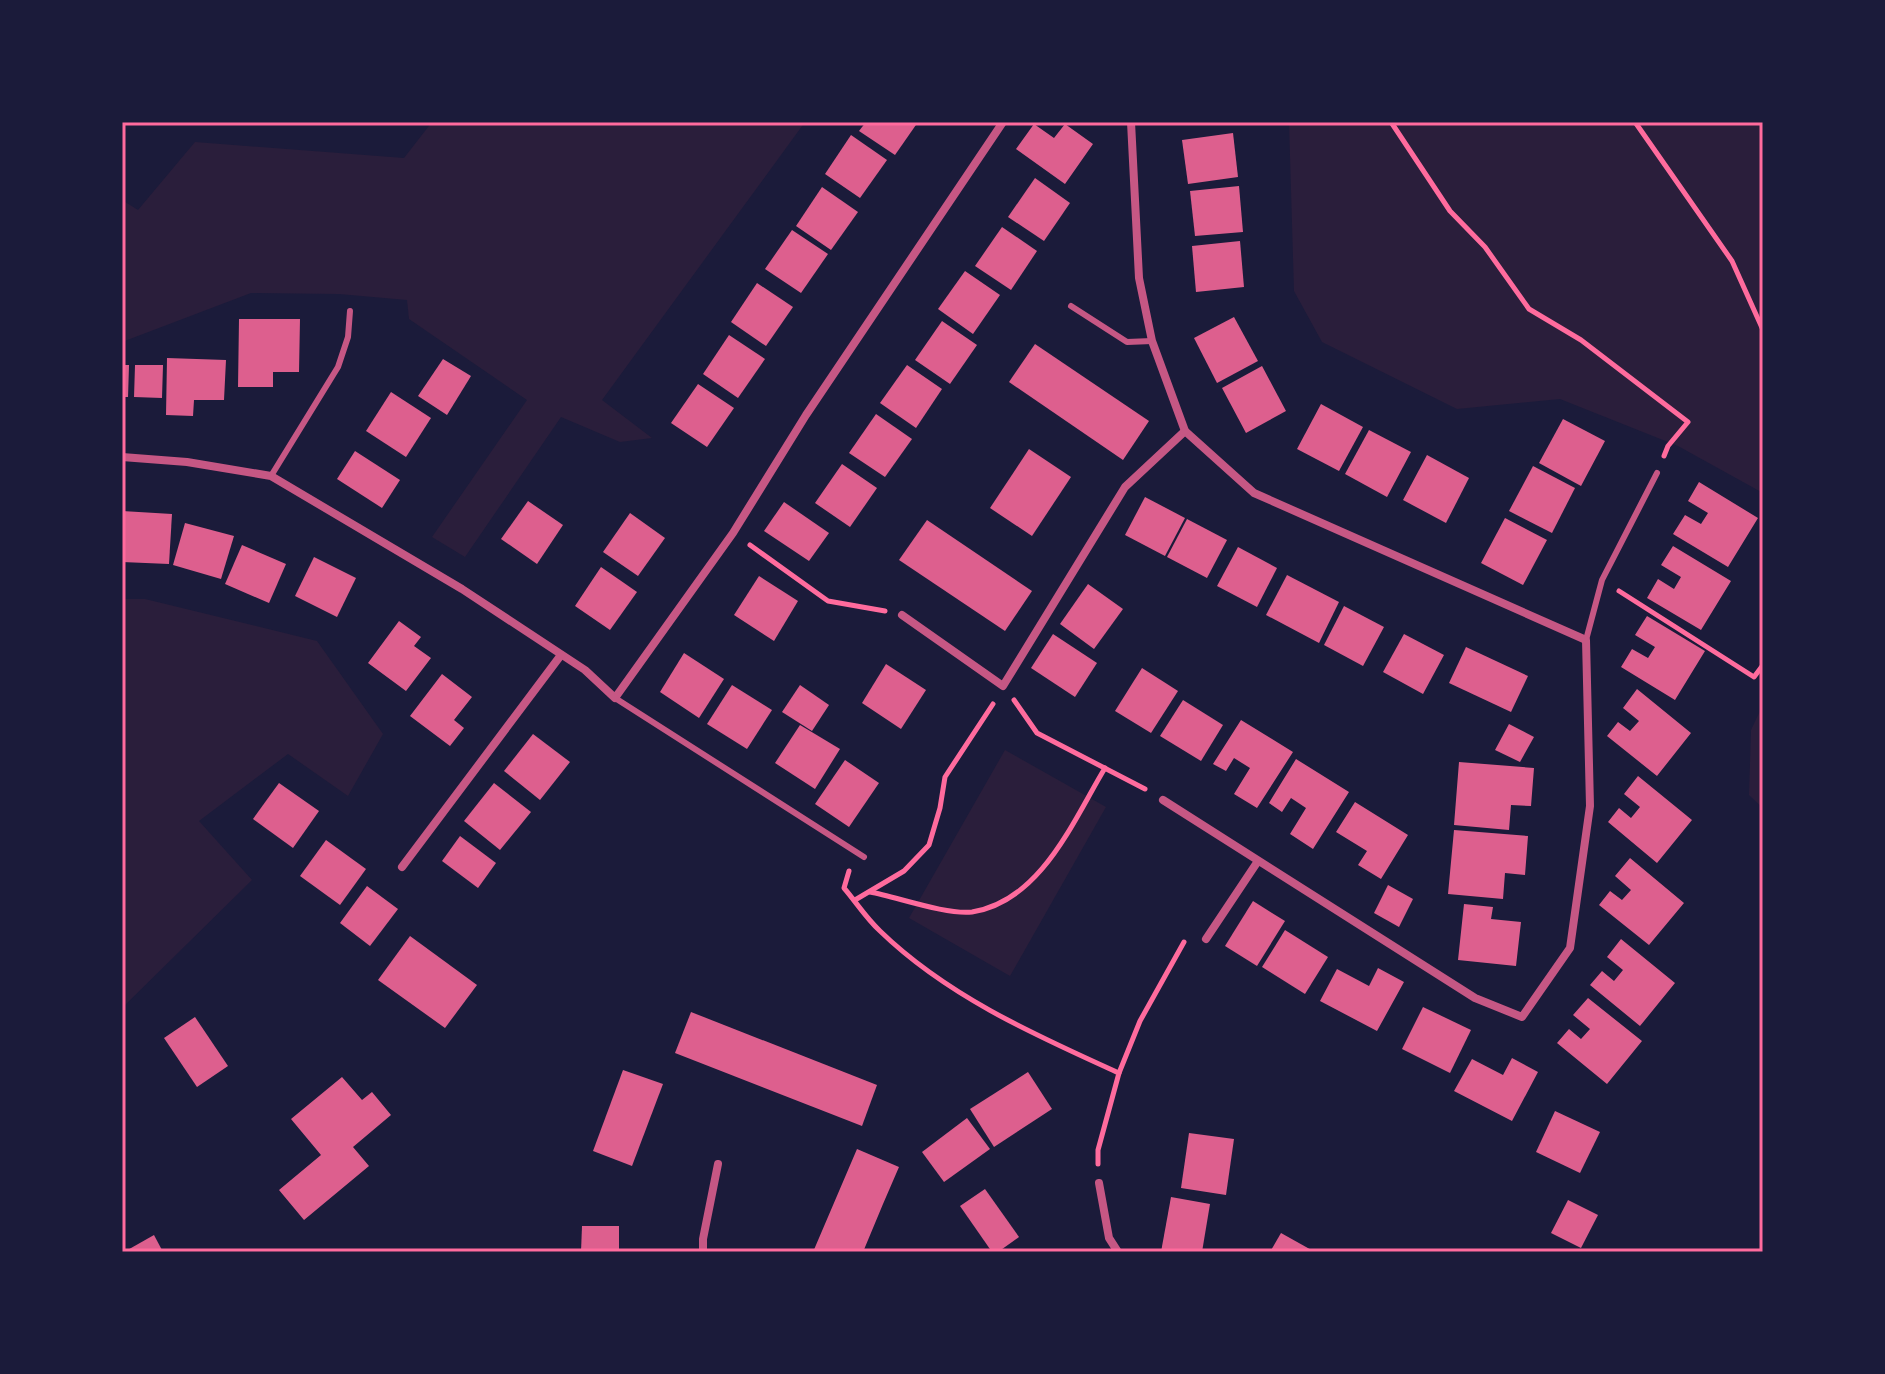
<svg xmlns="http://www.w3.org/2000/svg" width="1885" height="1374" font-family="'Sofia Sans Condensed',sans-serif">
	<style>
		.green { fill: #2a1e3b }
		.building { fill: #dd5f8e }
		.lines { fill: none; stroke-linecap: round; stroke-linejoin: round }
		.path { stroke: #ff6b9d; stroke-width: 5 }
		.service { stroke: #c65784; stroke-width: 6 }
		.minor { stroke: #c65784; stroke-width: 8 }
		.neatline { fill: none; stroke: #ff6b9d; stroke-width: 3 }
	</style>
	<rect width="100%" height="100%" fill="#1b1b3a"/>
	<g class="green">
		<path d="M432,122H805L602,400L652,438L620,442L561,417L465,557L432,537L527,400L409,319L407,300L339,294L251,293L122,342V200L138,210L195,142L404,158Z"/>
		<path d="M1289,122H1763V493L1678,446L1560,399L1457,409L1322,342L1294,291Z"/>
		<path d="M122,599H145L317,641L383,734L348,796L288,754L199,821L252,880L122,1008Z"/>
		<path d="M1763,705V808L1749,795L1751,730Z"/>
		<path d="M1005,750L1106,807L1010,976L909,918Z"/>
	</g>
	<g class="building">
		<path d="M866,122H918L895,155L859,131Z"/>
		<path d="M1034,124L1054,138L1065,124L1093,144L1065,184L1016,149Z"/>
		<path d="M1233,133L1238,177L1188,184L1182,140Z"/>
		<path d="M851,135L887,160L860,198L825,174Z"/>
		<path d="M1035,178L1070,203L1044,241L1008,217Z"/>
		<path d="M1239,186L1243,232L1195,236L1190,191Z"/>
		<path d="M822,187L858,212L831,250L796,226Z"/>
		<path d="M1002,227L1037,251L1011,290L975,266Z"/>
		<path d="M792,230L828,254L801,293L765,269Z"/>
		<path d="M1240,241L1244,287L1196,292L1192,246Z"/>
		<path d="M965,271L1000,295L973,334L938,309Z"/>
		<path d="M757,283L793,307L766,346L731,322Z"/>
		<path d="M1234,317L1258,361L1217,383L1194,338Z"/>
		<path d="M239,319H300L299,372H273V387H238Z"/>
		<path d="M942,321L977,345L950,384L915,360Z"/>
		<path d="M729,335L765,359L738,398L703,374Z"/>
		<path d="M1035,344L1149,421L1123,460L1009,382Z"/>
		<path d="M167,358L226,360L224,400H194L193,416L166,415Z"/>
		<path d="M443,359L471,376L447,415L418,396Z"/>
		<path d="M122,365H129L128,397H122Z"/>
		<path d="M135,365H163L162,398L134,397Z"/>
		<path d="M907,365L942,389L916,428L880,403Z"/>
		<path d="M1262,366L1286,411L1246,433L1222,388Z"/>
		<path d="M698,384L734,408L707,447L671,423Z"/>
		<path d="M391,392L431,418L406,457L366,431Z"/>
		<path d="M1321,404L1363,427L1339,471L1297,449Z"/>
		<path d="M876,414L912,439L885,477L849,453Z"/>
		<path d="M1563,419L1605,441L1581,486L1539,463Z"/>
		<path d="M1369,430L1411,452L1387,497L1345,474Z"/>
		<path d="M1029,449L1071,477L1032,536L990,508Z"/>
		<path d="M355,451L400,480L382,508L337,479Z"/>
		<path d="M1427,455L1469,478L1446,523L1403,500Z"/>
		<path d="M842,464L877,488L850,527L815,503Z"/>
		<path d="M1533,466L1575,488L1552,533L1509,511Z"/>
		<path d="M1699,482L1758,518L1728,567L1673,534L1685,515L1701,524L1708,513L1688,501Z"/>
		<path d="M1145,497L1185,518L1165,556L1125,535Z"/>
		<path d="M528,501L563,525L537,564L501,539Z"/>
		<path d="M784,502L829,533L809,561L764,531Z"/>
		<path d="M122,511L172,514L169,564L122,562Z"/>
		<path d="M630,513L665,538L638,576L603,552Z"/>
		<path d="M1505,518L1547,540L1523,585L1481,563Z"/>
		<path d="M1187,519L1227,540L1207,578L1167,557Z"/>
		<path d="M927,520L1032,591L1005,631L899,560Z"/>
		<path d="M185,523L234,536L221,579L173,565Z"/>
		<path d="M242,545L286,564L269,603L225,584Z"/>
		<path d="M1673,546L1731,581L1701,630L1647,598L1658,579L1674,589L1681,577L1661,565Z"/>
		<path d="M1238,547L1277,568L1257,607L1217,586Z"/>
		<path d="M314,557L356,578L337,617L295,596Z"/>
		<path d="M601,567L637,592L610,630L575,606Z"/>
		<path d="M1287,575L1339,602L1319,643L1266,615Z"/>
		<path d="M759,576L798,601L774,641L734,615Z"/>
		<path d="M1088,584L1123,609L1094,649L1060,624Z"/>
		<path d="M1344,606L1384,627L1363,666L1324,645Z"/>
		<path d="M1647,616L1705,651L1675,700L1621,667L1632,649L1648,658L1655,647L1635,635Z"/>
		<path d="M399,621L421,637L414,646L431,658L406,691L368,663Z"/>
		<path d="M1053,634L1097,663L1075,697L1031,668Z"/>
		<path d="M1404,634L1444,655L1423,694L1383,672Z"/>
		<path d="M1466,647L1528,676L1511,712L1449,683Z"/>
		<path d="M684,653L724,679L699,718L660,692Z"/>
		<path d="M886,664L926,690L901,729L862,703Z"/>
		<path d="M1142,668L1178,691L1151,733L1115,711Z"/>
		<path d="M442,674L472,697L454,720L464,728L450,746L410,716Z"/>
		<path d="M732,685L772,710L747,749L707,724Z"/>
		<path d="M800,685L829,705L812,731L782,712Z"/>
		<path d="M1637,689L1691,733L1657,776L1607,736L1618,722L1630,731L1639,721L1623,708Z"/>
		<path d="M1183,700L1223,725L1201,761L1160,736Z"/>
		<path d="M1241,720L1293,752L1257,808L1234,794L1250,768L1234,758L1226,771L1213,764Z"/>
		<path d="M1509,724L1534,737L1520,762L1495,750Z"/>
		<path d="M800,725L840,749L815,789L775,763Z"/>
		<path d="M533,734L570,762L540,800L504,771Z"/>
		<path d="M1296,759L1349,792L1313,849L1290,834L1306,808L1291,798L1282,812L1269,803Z"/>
		<path d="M845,760L879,783L849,827L815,804Z"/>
		<path d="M1459,762L1534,768L1531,806L1511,805L1509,830L1454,825Z"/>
		<path d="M1638,776L1692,820L1657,863L1608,822L1619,808L1631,818L1640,807L1624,794Z"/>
		<path d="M279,783L319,811L293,848L253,819Z"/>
		<path d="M494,783L531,812L500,850L464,821Z"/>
		<path d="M1355,802L1408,835L1381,879L1358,865L1367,851L1336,832Z"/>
		<path d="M1454,830L1528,836L1525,875L1505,873L1503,899L1448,894Z"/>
		<path d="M460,836L496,863L478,888L442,861Z"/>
		<path d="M326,840L366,869L340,905L300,876Z"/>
		<path d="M1630,858L1684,903L1649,945L1599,905L1610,891L1622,900L1631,890L1615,876Z"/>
		<path d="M1388,885L1413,899L1399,927L1374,913Z"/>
		<path d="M367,886L398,909L370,946L340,923Z"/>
		<path d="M1253,901L1285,921L1257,966L1225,946Z"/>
		<path d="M1464,904L1493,907L1491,919L1521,922L1516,966L1458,960Z"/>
		<path d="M1285,930L1328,957L1305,994L1262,967Z"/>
		<path d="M410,936L477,985L445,1028L378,980Z"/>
		<path d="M1621,939L1675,983L1640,1026L1590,985L1602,971L1614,981L1623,970L1607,957Z"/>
		<path d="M1378,968L1404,982L1377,1031L1320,1001L1337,969L1369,986Z"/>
		<path d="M1588,998L1642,1041L1607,1084L1557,1043L1569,1029L1581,1039L1590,1029L1573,1015Z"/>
		<path d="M1423,1007L1471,1030L1450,1073L1402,1049Z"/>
		<path d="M691,1012L877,1085L862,1126L675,1053Z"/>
		<path d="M195,1017L228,1066L197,1087L164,1038Z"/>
		<path d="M1512,1058L1538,1072L1512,1121L1454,1091L1472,1059L1503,1075Z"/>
		<path d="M623,1070L663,1084L632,1166L593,1151Z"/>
		<path d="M1028,1072L1052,1109L994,1147L970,1109Z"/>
		<path d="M342,1077L362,1100L372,1092L391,1115L353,1147L369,1166L304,1220L279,1190L321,1155L291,1119Z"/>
		<path d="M1555,1111L1600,1132L1580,1173L1536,1152Z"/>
		<path d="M967,1118L990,1149L944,1182L922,1152Z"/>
		<path d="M1189,1133L1234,1139L1226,1195L1181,1188Z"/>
		<path d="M857,1149L899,1167L883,1204L863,1252H813Z"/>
		<path d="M985,1189L1019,1237L998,1252H992L960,1206Z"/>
		<path d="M1171,1197L1210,1204L1202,1252H1161Z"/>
		<path d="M1568,1200L1598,1215L1581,1248L1551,1233Z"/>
		<path d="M582,1226H619V1252H581Z"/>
		<path d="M1281,1233L1315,1252H1270Z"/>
		<path d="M154,1235L163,1252H124Z"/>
	</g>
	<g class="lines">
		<g class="path">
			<path d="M1391,122L1450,211L1485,247L1529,309L1581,340L1688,422L1668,446L1664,456"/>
			<path d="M1635,122L1732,261L1763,330"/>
			<path d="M750,545L828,601L885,611"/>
			<path d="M1619,591L1754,677L1763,665"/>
			<path d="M1014,700L1037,733L1145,789"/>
			<path d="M849,871L844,888C856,902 866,918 880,931C947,996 1035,1035 1119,1073L1098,1150V1164"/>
			<path d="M870,892C897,897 946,915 972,912C1041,901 1073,821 1105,768"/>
			<path d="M855,900L904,871L929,845L940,808L945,777L993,704"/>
			<path d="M1119,1073L1140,1021L1184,942"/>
		</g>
		<g class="service">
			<path d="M1071,306L1127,342L1152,341"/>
			<path d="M271,476L338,367L348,337L350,311"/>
			<path d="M1586,640L1602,580L1657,473"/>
			<path d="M615,698L864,857"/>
		</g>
		<g class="minor">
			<path d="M1131,122L1139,278L1152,341L1185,431L1254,493L1586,640L1590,806L1570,948L1522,1017L1475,998L1163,800"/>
			<path d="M122,457L187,462L271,476L462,589L585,670L615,698L733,533L806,415L1003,122"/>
			<path d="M902,615L1003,686L1125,487L1185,431"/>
			<path d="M402,867L561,655"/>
			<path d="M1206,939L1258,861"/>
			<path d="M1099,1183L1109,1238L1118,1252"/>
			<path d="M703,1252V1239L718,1164"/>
		</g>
	</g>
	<rect width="1885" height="1374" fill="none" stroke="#1b1b3a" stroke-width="248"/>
	<rect x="124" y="124" width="1637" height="1126" class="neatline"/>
</svg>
